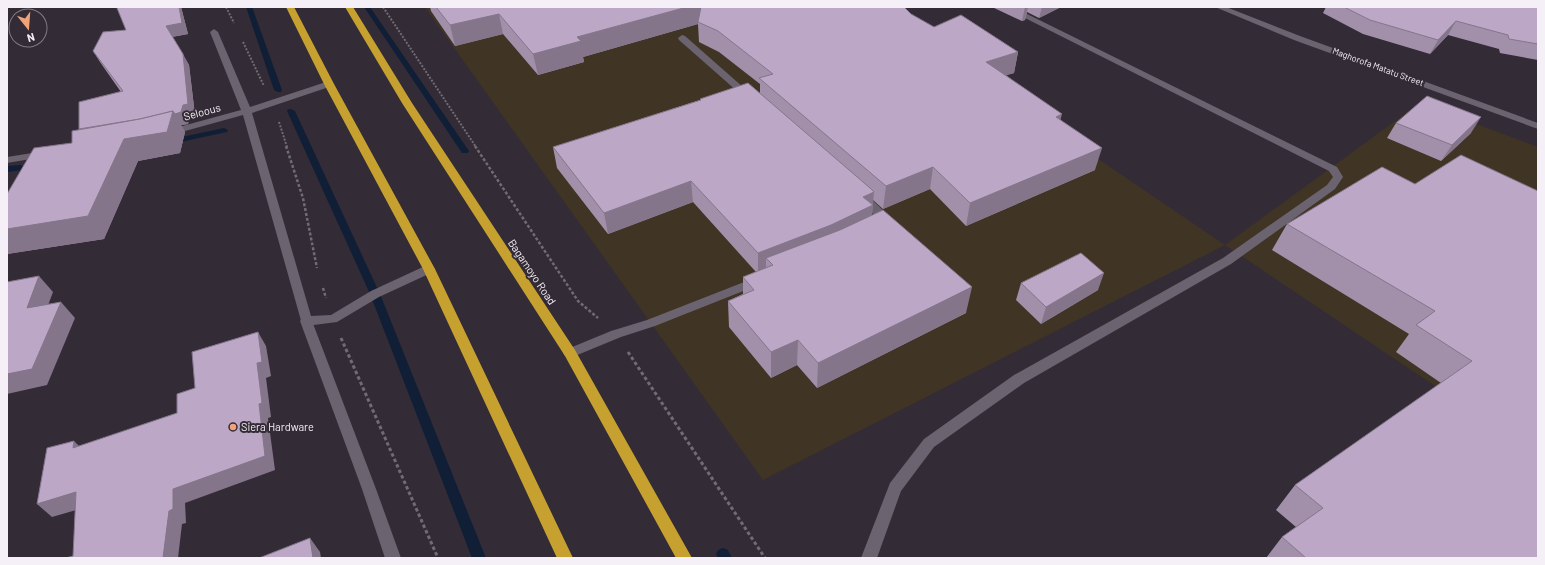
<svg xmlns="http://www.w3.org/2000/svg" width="1545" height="565" font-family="Barlow,sans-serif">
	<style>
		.industrial { fill: #403425 }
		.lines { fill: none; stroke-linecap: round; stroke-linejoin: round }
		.stream { fill: #101e36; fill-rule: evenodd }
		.path-far2 { stroke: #716b74; stroke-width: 2; stroke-dasharray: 2 1.5; stroke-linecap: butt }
		.path-far1 { stroke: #716b74; stroke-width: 2.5; stroke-dasharray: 3 2; stroke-linecap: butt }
		.path { stroke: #716b74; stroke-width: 3; stroke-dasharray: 3.5 2.5; stroke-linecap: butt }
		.lane { fill: #6b636f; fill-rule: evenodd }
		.street { fill: #6b636f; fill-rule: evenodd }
		.highway { fill: #c7a12f; fill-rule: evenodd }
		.wall { fill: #a290ab }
		.shaded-wall { fill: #84758b }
		.building { fill: #bca7c7; stroke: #84758b }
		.poi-dot { fill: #f0a378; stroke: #332c36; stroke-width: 1.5 }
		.labels { text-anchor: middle; stroke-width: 4; stroke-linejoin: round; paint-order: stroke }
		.far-street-label { font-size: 9px; fill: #f5f0f7; stroke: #332c36 }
		.street-label { font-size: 11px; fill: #f5f0f7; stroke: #332c36 }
		.poi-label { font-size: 11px; fill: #f5f0f7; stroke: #332c36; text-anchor: start }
	</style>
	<rect width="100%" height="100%" fill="#332c36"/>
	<path class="industrial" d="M425,7H874L1225,245L1420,103L1538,147V455L1225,245L763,480Z"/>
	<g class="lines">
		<g class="stream">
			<path d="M246,7H252L282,90L281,92H278L274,90Z"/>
			<path d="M364,7H370L469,151L468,153H462Z"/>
			<path d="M288,109H291L295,111L380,294L486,558H472L370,294L287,111Z"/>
			<path d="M224,128L228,130L227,132L171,144L167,142L168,140Z"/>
			<path d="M21,165L25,168L24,170L7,172V166Z"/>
			<path d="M723,548L728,550L732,558H718L716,554L718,550Z"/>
		</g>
		<g class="path-far2">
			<path d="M226,7L234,23"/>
			<path d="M383,7L476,147"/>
			<path d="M243,42L264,86"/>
			<path d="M279,122L287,147"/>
		</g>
		<g class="path-far1">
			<path d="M286,146L303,198L317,268"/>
			<path d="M475,146L578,301L598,318"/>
			<path d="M323,288L326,298"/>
		</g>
		<g class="path">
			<path d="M341,338L438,558"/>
			<path d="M628,352L765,558"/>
		</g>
		<g class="lane">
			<path d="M1003,7H1013L1337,167L1343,177L1335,189L1231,264L1024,383L934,447L901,491L877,558H861L890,483L924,439L1014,375L1223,258L1327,185L1333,177L1329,171Z"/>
			<path d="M682,35L685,36L752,95L754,97L752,99H746L679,40L678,38Z"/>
			<path d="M861,192L865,193L889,216L891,219L888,228H880L878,225L879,220L857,197L856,195Z"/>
			<path d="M757,277L761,278L763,281L761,284L655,326L621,337L570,358L565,356L563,353L565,350L611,331L647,320Z"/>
			<path d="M306,316L310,318L312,321L376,489L401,558H385L362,489L300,321L302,318Z"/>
		</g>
		<g class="street">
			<path d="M1215,7H1226L1300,36L1538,123V129L1294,40Z"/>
			<path d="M214,29L218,32L250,107L326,82L329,81L334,84L332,86L252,113L311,316L331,315L371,291L425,266H433L435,269L433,272L379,297L337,322L306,326L302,324L243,115L167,136L162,133L164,131L241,110L210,32Z"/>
			<path d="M45,151L50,154L49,156L7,163V157Z"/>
		</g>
		<g class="highway">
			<path d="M286,7H294L334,84L435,269L573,558H557L423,269L324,84Z"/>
			<path d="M345,7H353L412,103L575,350L692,558H676L565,356L402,103Z"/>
		</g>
	</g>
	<g class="wall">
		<path d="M118,7H181L188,34L172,37L189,65L195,115L190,116L188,124L181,125L185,132L180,153L138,161L104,239L7,254V194L72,143L79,129L121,92L100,62L93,51L126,30Z"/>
		<path d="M430,7H904L911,14L934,27L1018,52L1014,73L1006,75L1061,120L1095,170L966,226L930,189L883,209L873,200L872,215L966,313L817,388L797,365L771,378L729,327L728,301L743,294V277L756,272L693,202L608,234L557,168L553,147L700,100V99L760,93V84L719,52L699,42L698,24L583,57L584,62L538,75L503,34L455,46L431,11Z"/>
		<path d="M992,7H1061L1039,18L1027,12L1025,20L1022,21Z"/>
		<path d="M1326,7H1538V60L1500,53L1499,49L1448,35L1430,54L1363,34L1323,13Z"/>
		<path d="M1396,123L1471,133L1441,161L1387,138Z"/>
		<path d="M1415,184L1538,558H1266L1282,537L1296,527L1276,510L1295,485L1441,383L1396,352L1409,334L1272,250L1287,224Z"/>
		<path d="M1021,283L1098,290L1041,324L1016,300Z"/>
	</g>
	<g class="shaded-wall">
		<path d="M179,7H181L188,34L171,37L166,26Z"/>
		<path d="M687,7H703L698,22V24L583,57L584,62L538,75L533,54L577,37Z"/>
		<path d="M1025,7H1028L1025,20L1022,21Z"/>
		<path d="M1042,7H1061L1039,18Z"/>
		<path d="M499,14L503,34L455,46L450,25Z"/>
		<path d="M1456,21L1448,35L1430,54L1438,40Z"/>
		<path d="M1018,52L1014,73L982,83L986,62Z"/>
		<path d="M183,54L189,65L195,115L190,116L188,124L181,125L185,132L180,153L138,161L104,239L7,254V229L124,139Z"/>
		<path d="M1062,114L1056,136V117Z"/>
		<path d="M1481,117L1471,133L1441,161L1452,145Z"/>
		<path d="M1102,148L1095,170L966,226L970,203Z"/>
		<path d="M933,167L930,189L883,209L886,186Z"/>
		<path d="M691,181L693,202L608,234L604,213Z"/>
		<path d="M874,192L871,227L773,265L766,258V271L758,275V253L863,197Z"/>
		<path d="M1104,273L1098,290L1041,324L1046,307Z"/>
		<path d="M39,276L53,292L41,324L27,308Z"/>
		<path d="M972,287L966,313L817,388L818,363Z"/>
		<path d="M61,302L75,318L47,385L7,394V374Z"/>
		<path d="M258,332L266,346L271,376L266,378L271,417L268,418L275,470L185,503L186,523L182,524L178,558H163L169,511L173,489L259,404L257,363Z"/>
		<path d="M798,340L797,365L771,378V352Z"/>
		<path d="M74,441L88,455L73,448Z"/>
		<path d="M76,492L90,506L52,517L37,504Z"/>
		<path d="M310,538L320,552L321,558H313Z"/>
	</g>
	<g class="building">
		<path d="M118,7H179L182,23L166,26L183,54L188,104L183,105L181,112L175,114L173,111L140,119L79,129V102L123,91L93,51L103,32L126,30L117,8Z"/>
		<path d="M436,7H687L577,37L581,41L533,54L499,14L450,25Z"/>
		<path d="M701,7H904L911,14L934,27L961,15L1018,52L986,62L1062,114L1056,117L1102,148L970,203L933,167L886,186L759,78L773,74L718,31L698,22Z"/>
		<path d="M1344,7H1538V44L1509,39L1508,35L1456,21L1438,40L1370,20Z"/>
		<path d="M748,83L870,188L874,192L863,197L873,205L831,225L758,253L691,181L604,213L553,147L701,100L700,99Z"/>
		<path d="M1427,96L1481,117L1452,145L1396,123Z"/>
		<path d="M173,111L167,132L124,139L88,216L7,229V194L34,148L72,143V131L140,119Z"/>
		<path d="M1461,155L1538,191V558H1306L1282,537L1323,508L1295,485L1472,361L1416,325L1435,311L1287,224L1382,167L1415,184Z"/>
		<path d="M883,210L972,287L818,363L798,340L771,352L728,301L754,290L743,277L773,265L766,258L840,230Z"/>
		<path d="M1081,253L1104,273L1046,307L1021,283Z"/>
		<path d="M39,276L27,308L61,302L32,369L7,374V282Z"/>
		<path d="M258,332L262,362L257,363L262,403L259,404L265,456L173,489V509L169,511L163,558H66L73,556L76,492L37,504L47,448L74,441L73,448L177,413V394L195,388L192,352Z"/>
		<path d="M310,538L313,558H259Z"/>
	</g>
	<circle class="poi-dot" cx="233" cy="427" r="4"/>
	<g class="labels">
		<g class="far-street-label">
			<text transform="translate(1378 67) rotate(20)" y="3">Maghorofa Matatu Street</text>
		</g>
		<g class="street-label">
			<text transform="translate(202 112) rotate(-15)" y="4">Seloous</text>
			<text transform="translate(532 272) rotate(56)" y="4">Bagamoyo Road</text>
		</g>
		<g class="poi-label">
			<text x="241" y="431">Siera Hardware</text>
		</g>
	</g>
	<rect width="1545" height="565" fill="none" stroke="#f5f0f7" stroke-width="16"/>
	<g transform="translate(28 28) rotate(163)"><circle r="19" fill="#332c36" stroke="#817a83"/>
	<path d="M0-3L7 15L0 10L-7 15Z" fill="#f0a378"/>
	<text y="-6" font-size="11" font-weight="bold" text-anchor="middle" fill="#f5f0f7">N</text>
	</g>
</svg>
